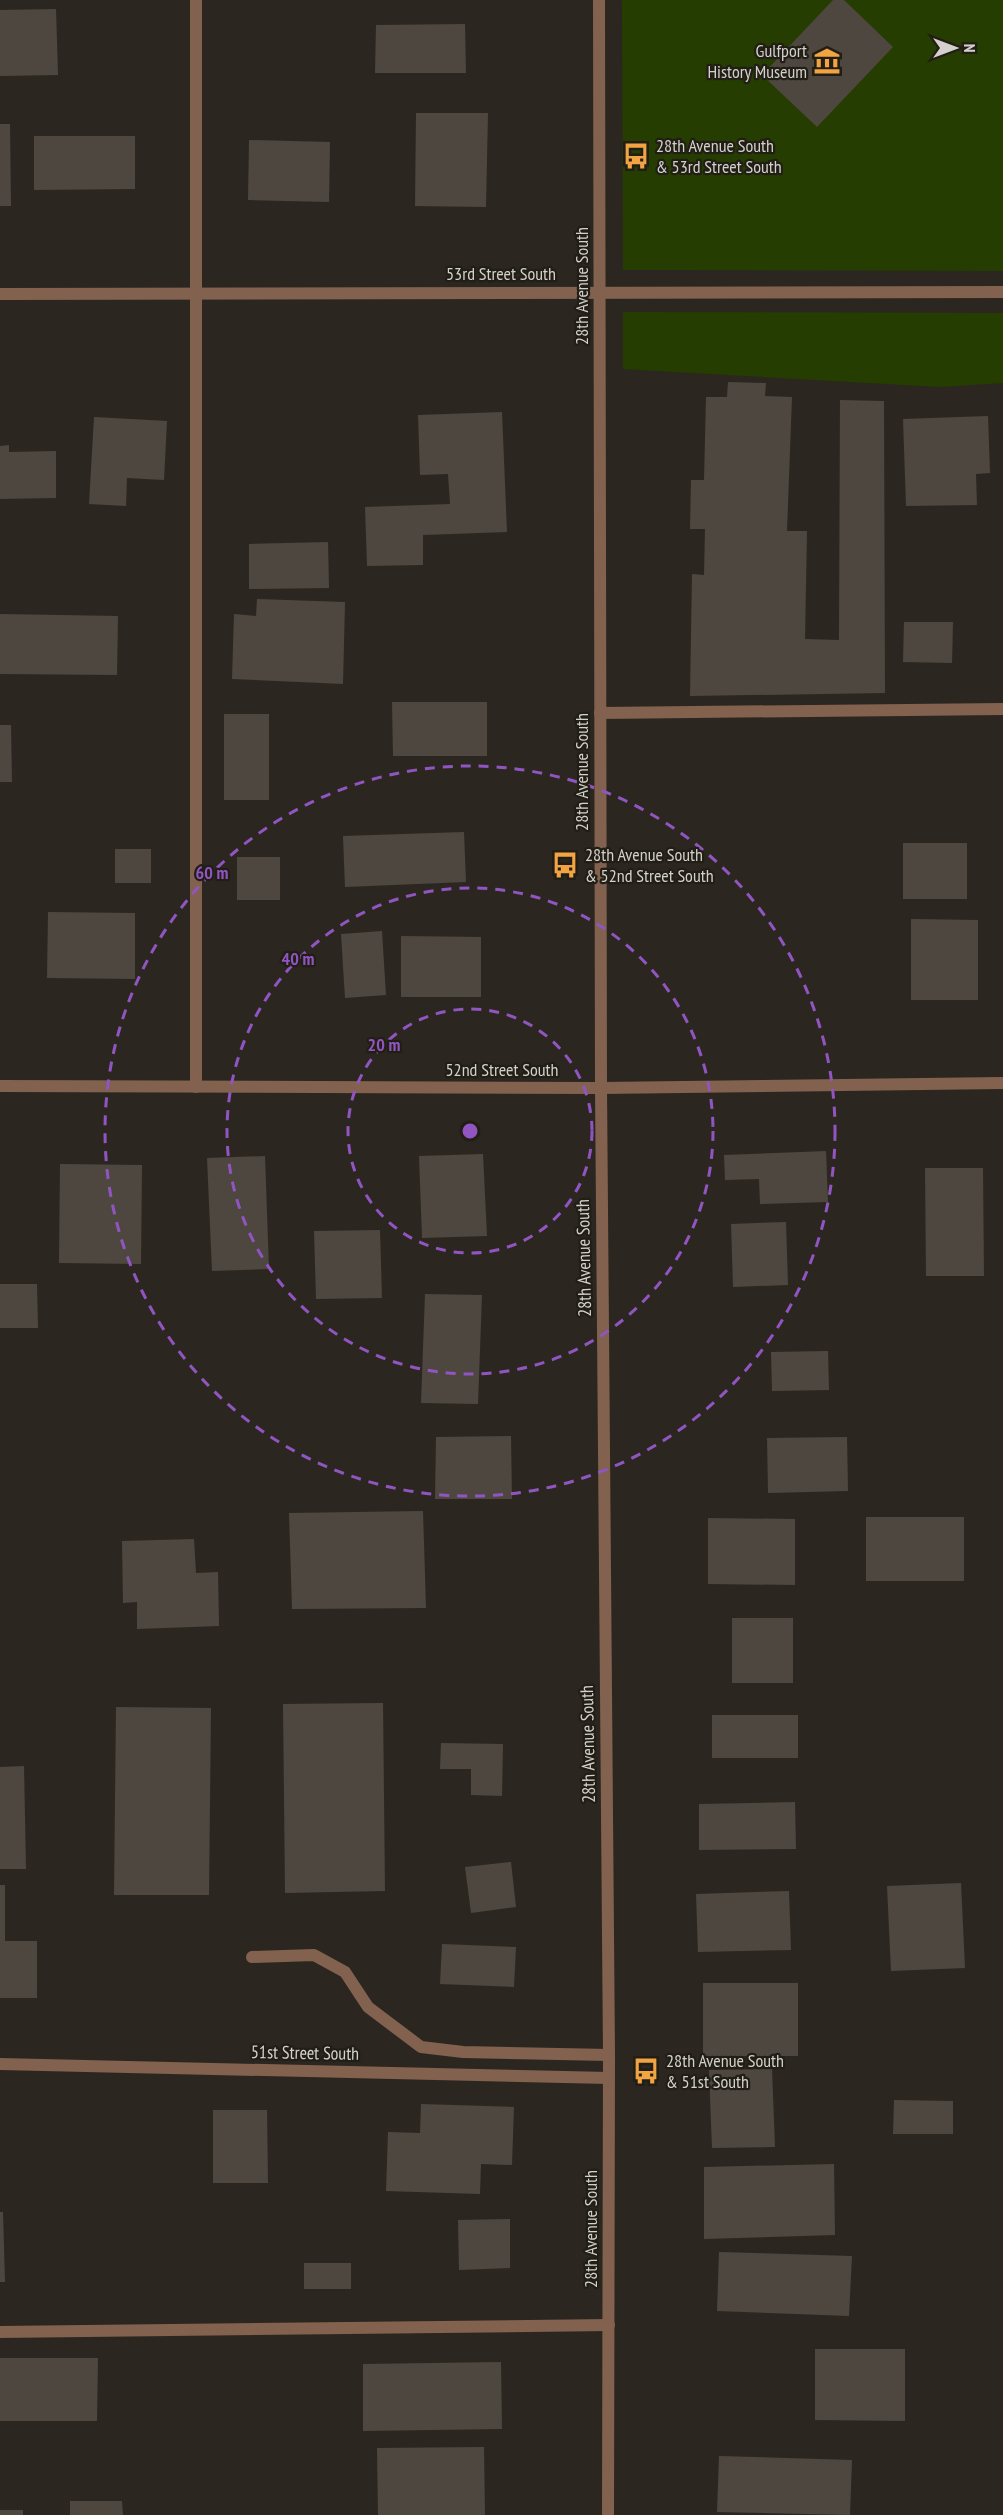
<svg xmlns="http://www.w3.org/2000/svg" width="1003" height="2515" font-family="'PT Sans Narrow',sans-serif">
	<style>
		.green { fill: #253d00 }
		.building { fill: #4e4740 }
		.lines { fill: none; stroke-linecap: round; stroke-linejoin: round }
		.service { stroke: #82614f; stroke-width: 12 }
		.minor { stroke: #82614f; stroke-width: 12 }
		.tertiary { stroke: #82614f; stroke-width: 12 }
		.ring { fill: none; stroke: #9155c2; stroke-width: 3; stroke-dasharray: 10 8 }
		.labels { text-anchor: middle; stroke-width: 4.5; stroke-linejoin: round; paint-order: stroke }
		.poi-label { font-size: 18px; fill: #d4d1cc; stroke: #211e16; text-anchor: start }
		.street-label { font-size: 18px; fill: #d4d1cc; stroke: #211e16 }
		.centre { fill: #9155c2; stroke: #211e16; stroke-width: 3 }
		.ring-label { font-size: 18px; text-anchor: middle; font-weight: bold; fill: #9155c2; stroke: #211e16; stroke-width: 4.5; stroke-linejoin: round; paint-order: stroke }
	</style>
	<rect width="100%" height="100%" fill="#2b2720"/>
	<g class="green">
		<path d="M622,0H1003V271L623,270Z"/>
		<path d="M623,312L1003,313V383L940,387L623,369Z"/>
	</g>
	<g class="building">
		<path d="M833,0H844L893,47L817,127L762,75Z"/>
		<path d="M56,9L58,75L0,76V10Z"/>
		<path d="M465,24L466,73H375L376,25Z"/>
		<path d="M416,113H488L486,207L415,206Z"/>
		<path d="M0,124H10L11,206H0Z"/>
		<path d="M34,136H135V189L34,190Z"/>
		<path d="M249,140L330,142L329,202L248,200Z"/>
		<path d="M728,382L766,383L765,396L792,397L787,531H807L805,639L839,640L840,400L884,401L885,693L690,696L692,574L704,575L705,529H690L691,480H704L706,397H727Z"/>
		<path d="M502,412L507,532L423,535V565L367,566L365,507L450,504L448,474L420,475L418,415Z"/>
		<path d="M988,416L990,473L976,474L977,505L906,506L903,419Z"/>
		<path d="M94,417L167,421L164,480L127,478L126,506L89,504Z"/>
		<path d="M9,445V452L56,451V498L0,499V446Z"/>
		<path d="M328,542L329,588L249,589V544Z"/>
		<path d="M257,599L345,602L343,684L232,679L234,614L256,616Z"/>
		<path d="M0,614L118,616L117,675L0,674Z"/>
		<path d="M904,622H953L952,663L903,662Z"/>
		<path d="M392,702H487V756H393Z"/>
		<rect x="224" y="714" width="45" height="86"/>
		<path d="M0,725H11L12,782H0Z"/>
		<path d="M464,832L466,882L345,887L343,836Z"/>
		<rect x="903" y="843" width="64" height="56"/>
		<rect x="115" y="849" width="36" height="34"/>
		<rect x="237" y="857" width="43" height="43"/>
		<path d="M48,912L135,913V979L47,978Z"/>
		<path d="M911,919L978,920V1000H911Z"/>
		<path d="M382,931L386,995L345,998L341,934Z"/>
		<path d="M401,936L481,937V997H401Z"/>
		<path d="M826,1151L828,1202L760,1204L759,1179L725,1180L724,1155Z"/>
		<path d="M483,1154L487,1236L422,1238L419,1156Z"/>
		<path d="M265,1156L269,1269L212,1271L207,1158Z"/>
		<path d="M60,1164L142,1165L141,1264L59,1263Z"/>
		<path d="M925,1168H983L984,1276H926Z"/>
		<path d="M786,1222L788,1285L733,1287L731,1224Z"/>
		<path d="M380,1230L382,1298L316,1299L314,1231Z"/>
		<path d="M0,1284H37L38,1328H0Z"/>
		<path d="M425,1294L482,1295L478,1404L421,1403Z"/>
		<path d="M828,1351L829,1390L772,1391L771,1352Z"/>
		<path d="M511,1436L512,1499H435L436,1437Z"/>
		<path d="M847,1437L848,1491L768,1493L767,1438Z"/>
		<path d="M423,1511L426,1608L292,1609L289,1513Z"/>
		<rect x="866" y="1517" width="98" height="64"/>
		<path d="M708,1518L795,1519V1585L708,1584Z"/>
		<path d="M194,1539L196,1573L218,1572L219,1626L137,1629V1602L123,1603L122,1541Z"/>
		<rect x="732" y="1618" width="61" height="65"/>
		<path d="M383,1703L385,1891L285,1893L283,1704Z"/>
		<path d="M116,1707L211,1708L209,1895H114Z"/>
		<rect x="712" y="1715" width="86" height="43"/>
		<path d="M441,1743L503,1744L502,1796L471,1795V1769H440Z"/>
		<path d="M24,1766L26,1869H0V1767Z"/>
		<path d="M795,1802L796,1849L699,1850V1804Z"/>
		<path d="M511,1862L516,1907L471,1913L465,1867Z"/>
		<path d="M961,1883L965,1968L891,1971L887,1886Z"/>
		<path d="M0,1885H5V1941H37V1998H0Z"/>
		<path d="M789,1891L791,1950L698,1952L696,1894Z"/>
		<path d="M442,1944L516,1947L514,1987L440,1984Z"/>
		<rect x="703" y="1983" width="95" height="73"/>
		<path d="M772,2069L775,2147L712,2148L709,2070Z"/>
		<path d="M894,2100L953,2101V2134H893Z"/>
		<path d="M421,2104L514,2107L512,2165L481,2164L480,2194L386,2191L388,2132L420,2133Z"/>
		<path d="M213,2110H267L268,2183H213Z"/>
		<path d="M834,2164L835,2235L704,2239V2167Z"/>
		<path d="M0,2212H3L5,2282H0Z"/>
		<path d="M510,2219V2268L459,2270L458,2220Z"/>
		<path d="M719,2252L852,2256L849,2316L717,2311Z"/>
		<rect x="304" y="2263" width="47" height="26"/>
		<path d="M815,2349H905V2421L815,2420Z"/>
		<path d="M0,2358H98L97,2421H0Z"/>
		<path d="M501,2362L502,2429L363,2431V2364Z"/>
		<path d="M484,2447L485,2515H378L377,2448Z"/>
		<path d="M719,2456L852,2460L850,2515L717,2512Z"/>
		<path d="M70,2501H122L123,2515H70Z"/>
		<rect x="0" y="2510" width="23" height="5"/>
	</g>
	<g class="lines">
		<g class="service">
			<path d="M196,0V1087"/>
			<path d="M600,713L1003,709"/>
			<path d="M252,1957L314,1955L345,1972L368,2007L421,2047L463,2052L609,2055"/>
			<path d="M0,2332L609,2325"/>
		</g>
		<g class="minor">
			<path d="M0,294L1003,292"/>
			<path d="M0,1086L601,1088L1003,1083"/>
			<path d="M0,2064L609,2078"/>
		</g>
		<path class="tertiary" d="M599,0L601,1088L609,2055L608,2515"/>
	</g>
	<g class="ring">
		<circle cx="470" cy="1131" r="122"/>
		<circle cx="470" cy="1131" r="243"/>
		<circle cx="470" cy="1131" r="365"/>
	</g>
	<defs>
		<g id="museum-bare" transform="scale(2.07)"><path d="M0-6L6-3V-2H-6V-3ZM-5-1h2V3h-2ZM-1-1h2V3h-2ZM3-1h2V3H3ZM-6 4H6V6H-6Z" fill="#f3a442" stroke="#211e16" stroke-width="2.5" paint-order="stroke"/></g>
		<g id="bus-bare" transform="scale(2.07)"><path d="M-5-6H5V4H4V6H2V4H-2V6H-4V4H-5ZM-3.5-4V0h7V-4ZM-3.5 1.2v1.5H-2V1.2ZM2 1.2v1.5H3.5V1.2Z" fill="#f3a442" stroke="#211e16" stroke-width="2.5" paint-order="stroke"/></g>
	</defs>
	<g fill-rule="evenodd">
		<use href="#museum-bare" x="827" y="61"/>
		<use href="#bus-bare" x="636" y="156"/>
		<use href="#bus-bare" x="565" y="865"/>
		<use href="#bus-bare" x="646" y="2071"/>
	</g>
	<g class="labels">
		<g class="poi-label">
			<text x="807" y="57" text-anchor="end">Gulfport<tspan x="807" dy="21">History Museum</tspan></text>
			<text x="656" y="152">28th Avenue South<tspan x="656" dy="21">&amp; 53rd Street South</tspan></text>
			<text x="585" y="861">28th Avenue South<tspan x="585" dy="21">&amp; 52nd Street South</tspan></text>
			<text x="666" y="2067">28th Avenue South<tspan x="666" dy="21">&amp; 51st South</tspan></text>
		</g>
		<g class="street-label">
			<text x="501" y="280">53rd Street South</text>
			<text transform="translate(582 286) rotate(-90)" y="6">28th Avenue South</text>
			<text transform="translate(582 772) rotate(-90)" y="6">28th Avenue South</text>
			<text x="502" y="1076">52nd Street South</text>
			<text transform="translate(584 1258) rotate(-91)" y="6">28th Avenue South</text>
			<text transform="translate(588 1744) rotate(-91)" y="6">28th Avenue South</text>
			<text transform="translate(305 2053) rotate(1)" y="6">51st Street South</text>
			<text transform="translate(591 2229) rotate(-90)" y="6">28th Avenue South</text>
		</g>
	</g>
	<circle cx="470" cy="1131" r="9" class="centre"/>
	<g class="ring-label">
		<text x="212" y="879">60 m</text>
		<text x="298" y="965">40 m</text>
		<text x="384" y="1051">20 m</text>
	</g>
	<g transform="translate(955 48) rotate(90)" stroke="#211e16" stroke-width="4.5" paint-order="stroke">
	<path d="M0-4.5L10 22L0 15L-10 22Z" fill="#d4d1cc"/>
	<text y="-9" font-size="16" font-weight="bold" text-anchor="middle" fill="#d4d1cc">N</text>
	</g>
</svg>
